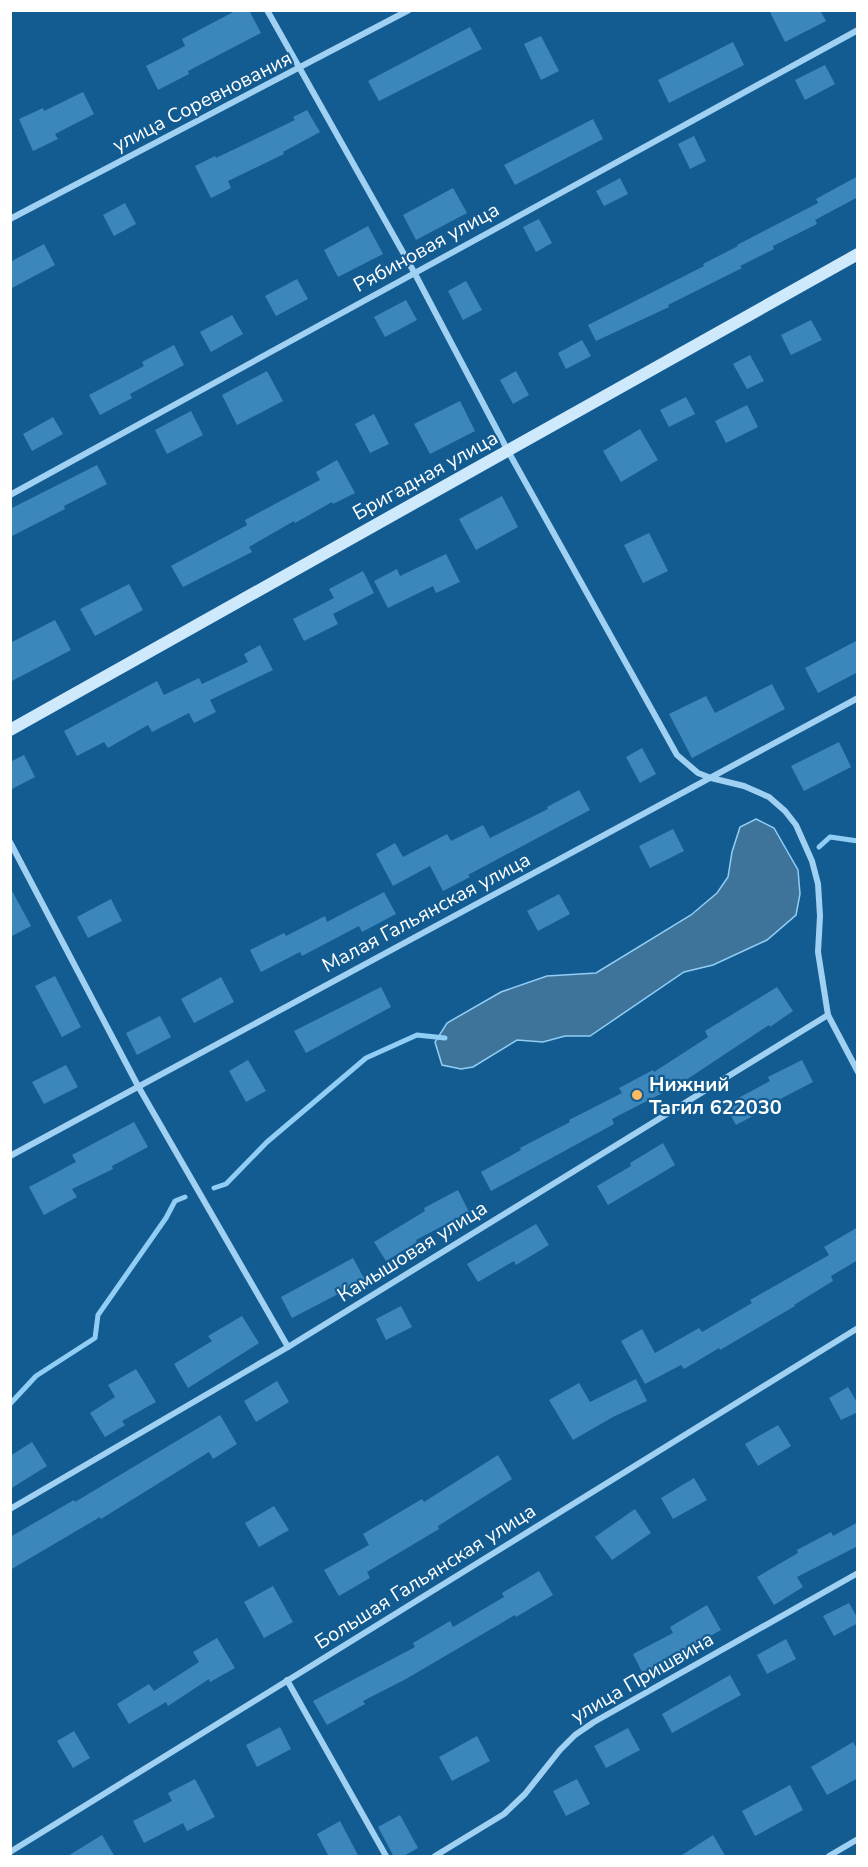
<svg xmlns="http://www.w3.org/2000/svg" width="868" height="1867" font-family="'Nunito Sans',sans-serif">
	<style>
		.water { fill: #3f749a; stroke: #91cef5; stroke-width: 1.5 }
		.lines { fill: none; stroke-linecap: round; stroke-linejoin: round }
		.stream { stroke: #91cef5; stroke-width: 5 }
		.building { fill: #3b86ba }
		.street { stroke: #a0d1f2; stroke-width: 6 }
		.secondary { stroke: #cee9fc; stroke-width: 12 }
		.poi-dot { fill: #ffba60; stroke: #135c92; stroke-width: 2 }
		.labels { text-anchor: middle; stroke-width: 4.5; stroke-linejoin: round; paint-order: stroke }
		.street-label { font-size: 20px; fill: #fff; stroke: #135c92 }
		.poi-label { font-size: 20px; font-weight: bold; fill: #fff; stroke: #135c92; text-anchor: start }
	</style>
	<rect width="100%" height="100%" fill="#135c92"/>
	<path class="water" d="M756,819L774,828L798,870L800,894L796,915L767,940L713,965L684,972L590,1036H565L543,1042L517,1040L473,1067L461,1069L442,1065L435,1042L447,1023L501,992L547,976L596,973L691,915L717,893L728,877L732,852L740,827Z"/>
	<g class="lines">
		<g class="stream">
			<path d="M819,847L830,837L858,841"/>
			<path d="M214,1188L226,1184L267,1142L366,1058L417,1035L445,1038"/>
			<path d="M10,1404L36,1376L95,1338L98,1315L166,1218L175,1201L185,1197"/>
		</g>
	</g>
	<g class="building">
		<path d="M237,10H249L261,33L188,71L189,74L158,90L146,66L185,46L182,39Z"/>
		<path d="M769,10H820L826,21L785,42Z"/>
		<path d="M470,27L482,49L379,101L368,81Z"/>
		<path d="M541,36L559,71L541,80L524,44Z"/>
		<path d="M733,42L744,65L669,103L658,80Z"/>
		<path d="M825,65L835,84L805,100L795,80Z"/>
		<path d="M83,92L94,114L55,134L58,139L33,151L19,119L43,108L44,111Z"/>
		<path d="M307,110L320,132L283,152L284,154L228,181L231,188L211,198L195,166L215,156L216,158L295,120L293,117Z"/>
		<path d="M593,119L603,139L515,185L504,165Z"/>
		<path d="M694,136L706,161L690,169L678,144Z"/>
		<path d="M858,176V197L815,220L817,224L773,246L774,249L740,266L742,268L668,305L669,307L596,341L588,325L704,266L703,264L738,246L737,245L818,203L816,199Z"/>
		<path d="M620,178L628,194L604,206L596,191Z"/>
		<path d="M453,188L467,213L416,240L403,215Z"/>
		<path d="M125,203L136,224L114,236L103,215Z"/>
		<path d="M539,219L552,243L536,252L523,227Z"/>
		<path d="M368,226L383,254L338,277L324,250Z"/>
		<path d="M44,244L55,265L10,289V262Z"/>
		<path d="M297,279L308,299L276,316L265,296Z"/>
		<path d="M466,281L482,310L463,320L448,291Z"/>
		<path d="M406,300L417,320L385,337L374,317Z"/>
		<path d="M232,315L243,334L211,352L200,332Z"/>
		<path d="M811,320L822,340L791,355L781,335Z"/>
		<path d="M582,340L591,356L566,369L558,353Z"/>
		<path d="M174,345L184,365L130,394L132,398L100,415L89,395L144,366L142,362Z"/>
		<path d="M750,355L764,381L747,389L733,364Z"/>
		<path d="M267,371L283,401L237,425L222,395Z"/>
		<path d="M516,371L529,395L513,404L500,380Z"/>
		<path d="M686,397L695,414L669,427L660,410Z"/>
		<path d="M460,401L475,431L430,454L414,424Z"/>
		<path d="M747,405L758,427L726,443L715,421Z"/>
		<path d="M191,411L203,435L167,454L155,430Z"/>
		<path d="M374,414L389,444L370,453L355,424Z"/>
		<path d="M53,417L63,434L32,451L23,434Z"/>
		<path d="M640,429L658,460L621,482L603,451Z"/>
		<path d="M337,460L355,493L333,504L332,502L295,523L294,521L249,547L252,552L183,587L171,566L247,525L245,520L320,480L316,472Z"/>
		<path d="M97,465L107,484L64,506L65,509L10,537V509Z"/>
		<path d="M502,496L518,527L476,550L459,519Z"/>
		<path d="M649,533L668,571L643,583L624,545Z"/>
		<path d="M446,554L460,582L436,593L433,586L388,608L374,581L397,569L400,576Z"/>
		<path d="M363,571L374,593L333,614L338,624L304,641L293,619L334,598L329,589Z"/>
		<path d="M129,584L143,610L95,636L80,609Z"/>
		<path d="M55,620L71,650L10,682V643Z"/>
		<path d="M858,640V672L818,693L805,668Z"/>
		<path d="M260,645L273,670L210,700L216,712L194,723L189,713L152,732L148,725L108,748L104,742L77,756L64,731L157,681L164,695L199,678L202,684L248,662L244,654Z"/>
		<path d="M772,684L785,709L692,758L669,714L706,696L715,713Z"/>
		<path d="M839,742L851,767L804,791L791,766Z"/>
		<path d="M642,748L656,774L640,783L626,757Z"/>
		<path d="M24,755L35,777L10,790V762Z"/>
		<path d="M579,790L590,810L468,875L470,877L443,891L430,866L393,886L376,854L395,843L403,857L447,834L451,841L483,825L490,838L548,809L547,807Z"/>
		<path d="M673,829L684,851L650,868L639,846Z"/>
		<path d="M10,887L31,926L10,937Z"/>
		<path d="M384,892L396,914L362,932L359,926L302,956L300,952L261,972L250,950L284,933L286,936L325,916L327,922Z"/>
		<path d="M559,894L570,914L538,931L527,911Z"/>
		<path d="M111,899L122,921L88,938L77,917Z"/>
		<path d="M55,976L81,1027L62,1037L35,986Z"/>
		<path d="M221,977L234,1002L194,1023L181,999Z"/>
		<path d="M381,987L391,1007L306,1053L294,1031Z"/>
		<path d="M777,987L793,1011L770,1027L769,1025L680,1084L612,1119L614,1124L491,1191L481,1172L521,1150L520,1148L570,1122L569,1120L622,1093L619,1088L653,1070L654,1072L708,1037L705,1031Z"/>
		<path d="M160,1016L171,1037L137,1055L126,1033Z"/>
		<path d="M248,1060L266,1091L246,1102L229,1071Z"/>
		<path d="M802,1060L813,1082L767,1106L768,1108L736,1125L725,1105L770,1081L768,1077Z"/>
		<path d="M66,1065L78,1087L44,1104L32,1082Z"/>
		<path d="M134,1122L148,1147L112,1166L113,1169L72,1189L77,1197L44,1215L29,1187L76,1162L72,1155Z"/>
		<path d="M663,1143L675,1165L608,1205L597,1186L631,1166L630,1163Z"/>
		<path d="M458,1190L469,1212L416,1240L417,1242L386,1261L374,1242L425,1211L424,1208Z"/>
		<path d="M536,1224L549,1245L516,1265L514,1261L478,1282L467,1264Z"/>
		<path d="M858,1227V1260L831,1276L833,1281L794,1305L795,1306L720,1350L719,1348L684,1369L681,1365L645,1384L621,1341L642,1329L655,1353L699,1328L702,1332L752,1303L750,1300L829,1255L824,1247Z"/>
		<path d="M353,1258L365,1280L292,1318L281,1297Z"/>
		<path d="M401,1306L412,1327L386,1340L376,1319Z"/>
		<path d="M242,1316L259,1343L188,1388L174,1364L212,1341L208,1336Z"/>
		<path d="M136,1369L156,1402L122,1421L125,1425L105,1437L90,1413L115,1397L108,1385Z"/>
		<path d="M636,1379L647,1401L613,1417L573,1440L549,1400L579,1383L590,1402Z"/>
		<path d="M277,1381L289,1402L256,1422L244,1401Z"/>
		<path d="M848,1387L858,1404V1412L841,1420L829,1398Z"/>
		<path d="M220,1415L237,1444L213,1459L209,1452L101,1519L100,1517L10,1570V1537L74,1500L75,1502Z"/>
		<path d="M778,1425L791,1446L758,1466L745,1444Z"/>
		<path d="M32,1442L47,1466L10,1489V1456Z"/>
		<path d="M498,1455L512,1479L438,1526L439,1529L367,1572L370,1578L339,1596L324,1570L369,1545L363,1534L422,1499L424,1502Z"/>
		<path d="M694,1478L707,1500L673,1519L661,1498Z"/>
		<path d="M274,1506L289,1530L259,1547L245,1523Z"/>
		<path d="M635,1509L651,1533L612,1560L595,1537Z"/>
		<path d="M858,1522V1546L797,1577L803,1587L774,1605L757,1577L798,1553L797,1550L831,1532L833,1536Z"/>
		<path d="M539,1571L553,1595L516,1617L515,1615L406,1679L363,1701L365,1704L327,1725L313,1701L415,1647L413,1643L450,1621L453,1627L504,1597L502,1593Z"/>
		<path d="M273,1586L293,1622L264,1638L244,1602Z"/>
		<path d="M849,1603L858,1619V1623L834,1636L823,1616Z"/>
		<path d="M707,1605L721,1630L677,1655L678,1658L644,1676L633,1654L673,1633L670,1627Z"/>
		<path d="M217,1638L235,1668L210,1682L209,1679L168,1706L166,1702L129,1724L117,1704L149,1684L154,1691L199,1662L193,1652Z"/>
		<path d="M786,1639L796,1659L767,1674L757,1655Z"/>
		<path d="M730,1675L741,1695L672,1733L662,1714Z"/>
		<path d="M280,1727L291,1749L257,1767L246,1745Z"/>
		<path d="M628,1728L640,1750L606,1768L594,1746Z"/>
		<path d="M74,1731L90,1758L73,1768L57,1741Z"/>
		<path d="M477,1736L490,1761L452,1781L439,1757Z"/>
		<path d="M853,1742L858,1750V1778L827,1795L811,1767Z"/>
		<path d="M195,1779L215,1817L187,1831L183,1823L144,1843L133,1821L172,1801L168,1793Z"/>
		<path d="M577,1779L590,1804L566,1816L553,1791Z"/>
		<path d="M790,1785L803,1810L755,1836L742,1811Z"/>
		<path d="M400,1815L418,1848L402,1857H394L378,1827Z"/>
		<path d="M340,1821L359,1857H329L317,1834Z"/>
		<path d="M102,1835L115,1857H66Z"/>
		<path d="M713,1835L726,1857H679Z"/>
	</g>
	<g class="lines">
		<g class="street">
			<path d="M267,10L414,272L508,451L677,755L698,773L711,778L744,786L769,797L785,811L796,825L812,861L818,884L820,916L818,952L828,1015L858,1072"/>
			<path d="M10,219L409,10"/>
			<path d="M10,495L858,30"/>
			<path d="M10,842L138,1086L288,1347"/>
			<path d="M10,1156L858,698"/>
			<path d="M10,1509L288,1347L828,1015"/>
			<path d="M287,1680L386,1856"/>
			<path d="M10,1852L858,1328"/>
			<path d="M435,1856L504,1814L525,1794L560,1750L575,1735L594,1722L858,1573"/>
			<path d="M829,1856L858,1839"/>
		</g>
		<path class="secondary" d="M10,730L858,254"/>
	</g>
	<circle class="poi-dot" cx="637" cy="1095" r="6"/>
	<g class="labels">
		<g class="street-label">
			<text transform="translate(202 101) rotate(-27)" y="7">улица Соревнования</text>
			<text transform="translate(426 247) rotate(-29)" y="7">Рябиновая улица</text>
			<text transform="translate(425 475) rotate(-29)" y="7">Бригадная улица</text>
			<text transform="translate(426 912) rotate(-28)" y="7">Малая Гальянская улица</text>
			<text transform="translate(412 1251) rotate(-32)" y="7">Камышовая улица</text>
			<text transform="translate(425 1576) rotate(-32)" y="7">Большая Гальянская улица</text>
			<text transform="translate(642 1677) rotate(-30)" y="7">улица Пришвина</text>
		</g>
		<g class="poi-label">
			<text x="649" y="1091">Нижний<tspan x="649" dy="23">Тагил 622030</tspan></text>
		</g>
	</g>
	<rect width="868" height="1867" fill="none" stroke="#ffffff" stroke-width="24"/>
</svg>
